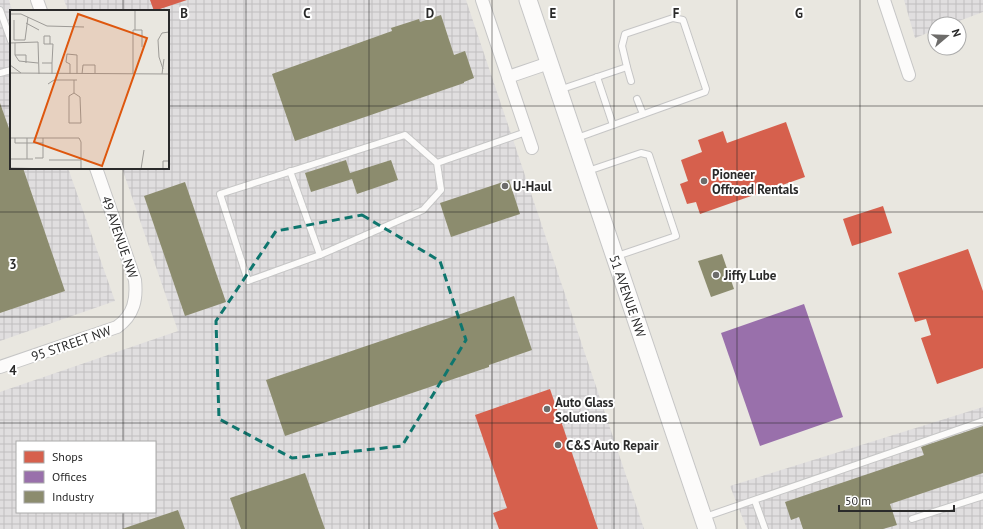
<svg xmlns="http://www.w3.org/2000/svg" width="983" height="529" font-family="'PT Sans',sans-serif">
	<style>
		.industrial { fill: url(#industrial-grid); fill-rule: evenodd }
		.shops { fill: #d6604d }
		.offices { fill: #9970ab }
		.industry { fill: #8c8c6e }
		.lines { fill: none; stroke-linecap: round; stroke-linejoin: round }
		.service-casing { stroke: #c6c6c6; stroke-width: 8 }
		.minor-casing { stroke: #c6c6c6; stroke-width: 14 }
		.secondary-casing { stroke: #c6c6c6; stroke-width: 19 }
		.service { stroke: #fcfbfa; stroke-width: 6 }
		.minor { stroke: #fcfbfa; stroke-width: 12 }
		.secondary { stroke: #fcfbfa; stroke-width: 17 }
		.marked { fill: none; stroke: #0f766e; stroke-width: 3; stroke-dasharray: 8 5; stroke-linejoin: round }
		.grid { fill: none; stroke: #2a2a2a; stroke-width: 1; stroke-opacity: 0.55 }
		.poi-dot { fill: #6d6c6a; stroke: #fff; stroke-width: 1.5 }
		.labels { text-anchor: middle; stroke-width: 4; stroke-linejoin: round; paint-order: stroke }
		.poi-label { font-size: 13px; font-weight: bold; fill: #2a2a2a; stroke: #fff; text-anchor: start }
		.street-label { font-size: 13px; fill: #2a2a2a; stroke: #fff }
		.inset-road { fill: none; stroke: #9d9b97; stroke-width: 1 }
		.view { fill: #de570e; fill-opacity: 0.15; stroke: #de570e; stroke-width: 2 }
		.inset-edge { fill: none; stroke: #2a2a2a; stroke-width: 2 }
		.grid-label { font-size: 13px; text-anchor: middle; font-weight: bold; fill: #2a2a2a; stroke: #fff; stroke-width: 4; stroke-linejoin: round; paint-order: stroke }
	</style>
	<defs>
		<pattern id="industrial-grid" width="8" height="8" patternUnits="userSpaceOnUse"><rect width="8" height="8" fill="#e0dedf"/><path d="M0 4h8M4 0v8" fill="none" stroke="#c0bfc0"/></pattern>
	</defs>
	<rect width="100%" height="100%" fill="#e9e7e0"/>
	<g class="industrial">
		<path d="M0,0H9L12,11H11V168H68L115,301L0,341Z"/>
		<path d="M64,0H466L644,529H0V392L178,331L122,168H168V11H68ZM17,442H155V512H17Z"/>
		<path d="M904,0H983V12L951,24H935V30L915,38Z"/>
		<path d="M983,407V529H747L730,486Z"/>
	</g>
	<g class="shops">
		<path d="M150,0H187L154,11Z"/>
		<path d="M786,122L805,177L700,214L696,202L687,204L680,184L688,181L681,160L702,152L698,140L723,131L727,143Z"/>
		<path d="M883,206L892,233L852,246L843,219Z"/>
		<path d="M968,249L983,291V368L937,384L921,338L931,335L926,319L915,322L898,273Z"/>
		<path d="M550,389L598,529H499L493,513L507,508L475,415Z"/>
	</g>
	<path class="offices" d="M804,304L843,417L760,446L721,333Z"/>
	<g class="industry">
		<path d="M441,15L454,55L465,51L474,78L464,82V83L295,141L272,74L392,31L391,28L419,19L420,22Z"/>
		<path d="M0,103L11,134V168H23L65,291L0,313Z"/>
		<path d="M346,160L350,173L391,160L398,180L357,194L352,179L311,192L305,173Z"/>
		<path d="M509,180L520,214L451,237L440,203Z"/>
		<path d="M185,182L226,302L185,316L144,196Z"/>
		<path d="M722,254L734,289L711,297L698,261Z"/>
		<path d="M514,296L532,350L489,365V367L285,436L266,380Z"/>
		<path d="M983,426V473L890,504L897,525L883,529H803L799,517L791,520L785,502L924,455L921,447Z"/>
		<path d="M305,473L325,529H241L230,498Z"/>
		<path d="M178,510L185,529H122Z"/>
	</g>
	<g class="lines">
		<g class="service-casing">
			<g id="service">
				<path d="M0,10L11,41"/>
				<path d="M627,67L631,81"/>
				<path d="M0,73L11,70"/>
				<path d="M597,77L613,125"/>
				<path d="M559,90L627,67L622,46L625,34L673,18L683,20L706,89L705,92L577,138"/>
				<path d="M637,99L643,114"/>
				<path d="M437,163L405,135L220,194L248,281L320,255L423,210L441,190L437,163L526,132"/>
				<path d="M290,171L320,255"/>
				<path d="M588,171L641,153L649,155L676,236L617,256"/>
				<path d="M755,501L765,529"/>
				<path d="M705,517L983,421"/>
				<path d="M912,519L983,496"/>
			</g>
		</g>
		<g class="minor-casing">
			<g id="minor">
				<path d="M37,0L41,11"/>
				<path d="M482,0L532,148"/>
				<path d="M884,0L909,75"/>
				<path d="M508,77L549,63"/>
				<path d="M0,367L117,327C134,315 137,299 135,280L96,168"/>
			</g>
		</g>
		<g class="secondary-casing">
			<path id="secondary" d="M528,0L707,529"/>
		</g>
		<use href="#service" class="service"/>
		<use href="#minor" class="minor"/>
		<use href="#secondary" class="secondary"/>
	</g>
	<path class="marked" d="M362,215L440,261L466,340L402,446L292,458L219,419L216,321L276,231Z"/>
	<path class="grid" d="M123,0V11M246,0V529M369,0V529M492,0V529M614,0V529M737,0V529M860,0V529M0,106H11M168,106H983M123,168V442M0,212H983M0,317H983M0,423H983M123,512V529"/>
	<g class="poi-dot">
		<circle cx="704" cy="181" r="4"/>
		<circle cx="505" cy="186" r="4"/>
		<circle cx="716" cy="275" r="4"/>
		<circle cx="547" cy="409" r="4"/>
		<circle cx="558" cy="445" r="4"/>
	</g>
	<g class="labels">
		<g class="poi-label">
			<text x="712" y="179">Pioneer<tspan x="712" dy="15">Offroad Rentals</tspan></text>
			<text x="513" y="191">U-Haul</text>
			<text x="724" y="280">Jiffy Lube</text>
			<text x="555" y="407">Auto Glass<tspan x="555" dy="15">Solutions</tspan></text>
			<text x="566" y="450">C&amp;S Auto Repair</text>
		</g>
		<g class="street-label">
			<text transform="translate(120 237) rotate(71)" y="5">49 AVENUE NW</text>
			<text transform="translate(628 296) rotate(71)" y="5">51 AVENUE NW</text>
			<text transform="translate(71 343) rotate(-19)" y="5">95 STREET NW</text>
		</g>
	</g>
	<g transform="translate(10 10)">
		<rect width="159" height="159" fill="#e9e7e0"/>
		<path class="inset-road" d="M0,4H11L37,16L74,17M4,10V30H15L18,7M16,13L29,20M125,20V0M0,33L28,32L29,64M5,33V45L9,51L28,53M40,34V26H34V34H43L42,53M5,45H16V53M32,53H42V64M0,55L11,63M153,59L149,47L148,30L152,23L159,22M0,63L159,64M60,64V54L56,52L57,44L67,45V64M72,64L73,55H85V63M123,64V20H132V37M152,64L154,49M64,70V83L70,87L71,113H59V86L64,83M38,74L44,70H67M0,128H69L71,132V159M5,128V133H33V128M17,128V149H23M25,148H33V133M0,149H17M39,150H71M0,158L44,159M131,159L134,140M153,159V151H159"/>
		<path class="view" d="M68,4L137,28L92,156L24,132Z"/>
		<rect width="159" height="159" class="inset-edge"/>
	</g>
	<g class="grid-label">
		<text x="184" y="18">B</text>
		<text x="307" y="18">C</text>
		<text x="430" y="18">D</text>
		<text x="553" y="18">E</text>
		<text x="676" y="18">F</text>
		<text x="799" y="18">G</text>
		<text x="13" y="269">3</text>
		<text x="13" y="375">4</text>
	</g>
	<rect x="16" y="441" width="140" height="72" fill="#ffffff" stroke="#aaaaaa"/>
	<rect x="24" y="451" width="20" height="12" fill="#d6604d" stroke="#aaaaaa"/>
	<text x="52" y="461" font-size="12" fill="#2a2a2a">Shops</text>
	<rect x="24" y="471" width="20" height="12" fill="#9970ab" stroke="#aaaaaa"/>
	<text x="52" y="481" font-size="12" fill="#2a2a2a">Offices</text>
	<rect x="24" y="491" width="20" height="12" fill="#8c8c6e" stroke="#aaaaaa"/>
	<text x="52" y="501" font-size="12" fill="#2a2a2a">Industry</text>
	<g transform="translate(947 36) rotate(71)"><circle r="19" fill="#ffffff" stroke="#aaaaaa"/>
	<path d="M0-3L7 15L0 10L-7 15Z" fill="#6d6c6a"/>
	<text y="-6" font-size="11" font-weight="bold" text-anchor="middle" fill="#2a2a2a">N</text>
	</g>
	<path d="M839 505v6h115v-6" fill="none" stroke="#2a2a2a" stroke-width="2"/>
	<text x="845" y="505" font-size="12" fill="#2a2a2a" stroke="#ffffff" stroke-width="3" paint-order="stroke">50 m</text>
</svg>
